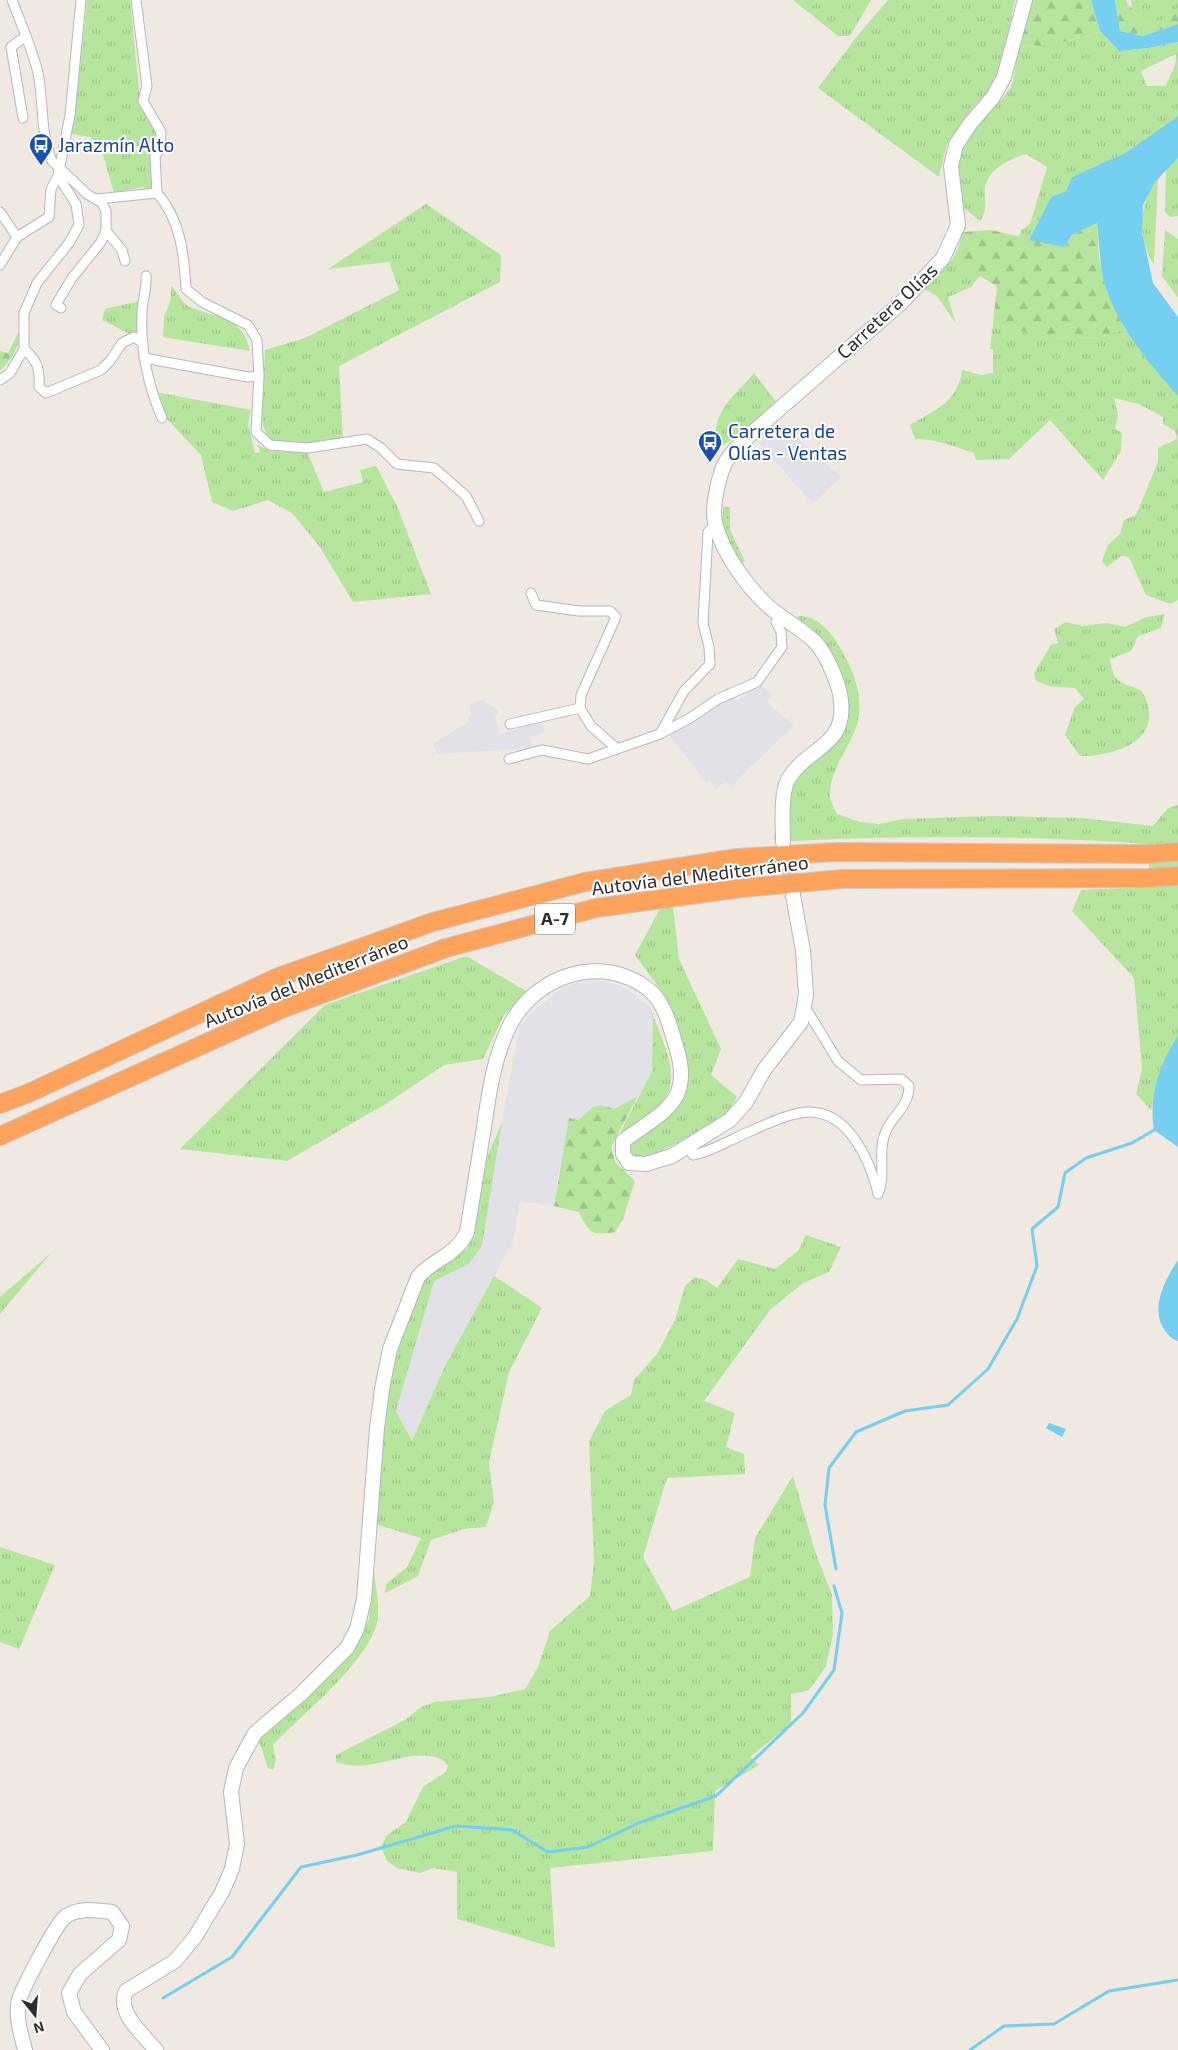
<svg xmlns="http://www.w3.org/2000/svg" width="1178" height="2050" font-family="'Exo 2',sans-serif">
	<style>
		.industrial { fill: #e3e1e8 }
		.grass { fill: url(#grass-tufts); fill-rule: evenodd }
		.forest { fill: url(#forest-firs) }
		.garden { fill: url(#garden-dots) }
		.water { fill: #75cff0 }
		.lines { fill: none; stroke-linecap: round; stroke-linejoin: round }
		.stream { stroke: #75cff0; stroke-width: 3 }
		.secondary-tunnel { stroke: #c8c4bd; stroke-width: 14; stroke-dasharray: 14 7; stroke-linecap: butt }
		.street-casing { stroke: #b4b7c1; stroke-width: 11 }
		.secondary-casing { stroke: #b4b7c1; stroke-width: 16 }
		.highway-casing { stroke: #c9c9c9; stroke-width: 20 }
		.street { stroke: #fff; stroke-width: 9 }
		.secondary { stroke: #fff; stroke-width: 14 }
		.highway { stroke: #ffa35c; stroke-width: 18 }
		.labels { text-anchor: middle; stroke-width: 4; stroke-linejoin: round; paint-order: stroke }
		.shield { fill: #fff; stroke: #6d6d6d; stroke-width: 1 }
		.shield-label { font-size: 18px; font-weight: bold; fill: #2e2e2e }
		.transit-label { font-size: 19px; fill: #164399; stroke: #fff; text-anchor: start }
		.street-label { font-size: 19px; fill: #2e2e2e; stroke: #fff }
	</style>
	<defs>
		<pattern id="grass-tufts" width="24" height="20" patternUnits="userSpaceOnUse" patternTransform="scale(1.25)"><rect width="24" height="20" fill="#b6e59e"/><path d="M3 7l-1-3M5 7V3M7 7l1-3M15 17l-1-3M17 17v-4M19 17l1-3" fill="none" stroke="#9dc588"/></pattern>
		<pattern id="forest-firs" width="22" height="20" patternUnits="userSpaceOnUse" patternTransform="scale(1.25)"><rect width="22" height="20" fill="#b6e59e"/><path d="M5 1l3.5 6h-7zM16 11l3.5 6h-7z" fill="#9dc588"/></pattern>
		<pattern id="garden-dots" width="8" height="8" patternUnits="userSpaceOnUse" patternTransform="scale(1.25)"><rect width="8" height="8" fill="#b6e59e"/><path d="M2 2h.1M6 6h.1" fill="none" stroke="#9dc588" stroke-width="1.8" stroke-linecap="round"/></pattern>
	</defs>
	<rect width="100%" height="100%" fill="#efe9e1"/>
	<g class="industrial">
		<path d="M778,422L780,431L789,430L841,477L813,504L755,439Z"/>
		<path d="M760,685L772,695L767,702L794,726L735,782L737,784L731,788L726,781L716,789L710,781L706,783L670,736L686,722L731,694L737,701Z"/>
		<path d="M483,700L498,710V714L495,716L500,735L526,726L542,723L545,733L529,737L533,748L438,754L433,744L469,721L468,716L472,715L469,704Z"/>
		<path d="M592,980L610,982L628,990L650,1007L653,1020L652,1071L647,1085L638,1096L620,1107L614,1109L601,1105L593,1107L579,1120L562,1169L559,1168L554,1206L520,1201L513,1242L445,1366L413,1442L396,1411L434,1281L469,1264L482,1245L504,1109L520,1026L531,1013L561,989L577,983Z"/>
	</g>
	<g class="grass">
		<path d="M87,0H130L140,99L152,121L158,138L155,146H101L90,137L71,134L75,118Z"/>
		<path d="M793,0H871L850,36H838Z"/>
		<path d="M888,0H1015L1004,53L994,85L974,106L947,144L939,177L818,88L858,35Z"/>
		<path d="M1131,0H1178V14L1153,23L1141,21L1132,8Z"/>
		<path d="M1100,31L1119,51L1149,48L1178,42V116L1127,152L1072,177L1066,191L1051,197L1029,240L1019,237L1021,230L1030,224L1047,167L1026,154C1010,159 989,168 985,187C983,200 989,209 980,221L964,208C956,164 953,147 988,113C997,104 1007,96 1012,84C1016,72 1016,57 1018,45C1048,47 1072,42 1100,31ZM1176,54C1178,65 1169,75 1166,86H1147L1141,71Z"/>
		<path d="M102,151H148L153,164L155,191L145,190L144,187L114,193Z"/>
		<path d="M1178,158V216L1170,217L1165,212L1166,170Z"/>
		<path d="M1158,178L1154,264C1136,239 1139,202 1158,178Z"/>
		<path d="M426,204L501,255L500,282L339,366L343,441L304,444L270,440L263,426L262,411L265,350L305,338L399,290L389,262L328,269Z"/>
		<path d="M1165,230L1178,239V298L1162,276Z"/>
		<path d="M952,260L980,276L971,287L948,297L955,322L937,296L924,289Z"/>
		<path d="M171,285C177,292 183,306 192,308C217,317 244,318 250,351L163,337L164,317L171,299Z"/>
		<path d="M140,301L139,333L130,334L102,320L105,309Z"/>
		<path d="M993,324L1050,339L1100,337L1125,329L1178,396V600L1170,604L1146,595L1129,557L1121,556L1107,567L1102,561L1108,545L1120,534L1124,520L1136,515L1158,462V448L1177,439L1175,431L1163,424V417L1139,404L1114,398L1118,415L1115,429L1122,433L1121,451L1103,480L1050,420L1009,459L976,460L974,453C956,447 934,438 915,439L910,425C935,410 958,402 962,370L981,375L993,373V349H990Z"/>
		<path d="M754,373L777,403L738,436L718,448C708,414 734,397 754,373Z"/>
		<path d="M155,392L251,410L248,425L255,453L260,452L258,445L271,451L307,452L324,492L363,482L360,470L376,466L397,506L431,594L353,602L320,547L292,513L268,500L233,511L212,502L201,455L165,417Z"/>
		<path d="M1165,614L1161,628L1138,636L1131,651L1110,659C1113,684 1122,682 1142,691C1168,738 1119,756 1080,756L1065,735L1075,707L1084,699L1075,688L1049,686L1036,681L1034,673L1051,645L1058,643L1054,629L1066,622L1082,626L1107,623L1125,627L1146,617Z"/>
		<path d="M799,616C813,615 826,627 834,638C850,662 864,691 858,721C852,746 829,769 830,796C831,802 835,809 837,814L860,822L879,824L903,819L994,816L1082,818L1153,826L1168,808L1178,805V1035C1163,1059 1157,1083 1151,1110L1136,1094L1142,1070L1134,978L1072,911L1081,890L1150,887L1148,844C1024,835 899,835 775,842L774,834L791,832C790,820 786,805 790,794C802,756 860,744 846,697C844,689 837,681 832,675C820,657 808,639 796,621Z"/>
		<path d="M673,907L679,959L721,1049L711,1075L737,1097L725,1116L691,1137L641,1160L632,1157L628,1148L632,1138L667,1113L682,1046L665,996L635,955L660,909Z"/>
		<path d="M466,956L528,992L504,1015L483,1059L444,1065L389,1102L287,1161L180,1149L325,1005Z"/>
		<path d="M650,1007C664,1049 691,1085 647,1118C639,1124 629,1128 620,1133L652,1071L653,1020Z"/>
		<path d="M502,1122L482,1246L469,1264L434,1281L396,1411L412,1441L445,1366L494,1276L542,1308L509,1372L489,1462L494,1502L486,1527L464,1529L431,1540L418,1576L385,1593L386,1584L407,1567L421,1538L375,1524L382,1436L392,1370L411,1309L424,1279L468,1248L485,1162Z"/>
		<path d="M806,1235L841,1247L829,1272L803,1283L770,1310L704,1401L735,1413L726,1447L744,1454L745,1474L667,1478L643,1557L673,1611L750,1577L755,1538L793,1476L816,1554L832,1595L833,1634L826,1666L809,1690L791,1694V1724L750,1757L759,1765L715,1791L713,1851L550,1868L555,1948L457,1919V1872L433,1868L420,1873L397,1868L387,1861L381,1847L387,1835L406,1822L423,1787L446,1772L448,1766C435,1744 387,1763 367,1765C357,1767 345,1765 336,1762V1755L405,1720L421,1707L435,1702L490,1697L525,1689L538,1667L550,1631L590,1596L594,1562L589,1441L605,1411L631,1395L634,1380L657,1354L675,1320L685,1286L695,1277L706,1280L717,1288L738,1259L775,1269L798,1251Z"/>
		<path d="M51,1253L0,1314V1297Z"/>
		<path d="M0,1547L55,1565L19,1649L0,1642Z"/>
		<path d="M370,1571L374,1572C376,1587 379,1602 378,1617C374,1658 301,1715 273,1745L276,1760L273,1770L268,1768L259,1741L266,1728L353,1650L369,1619Z"/>
	</g>
	<g class="forest">
		<path d="M1029,0H1091L1100,31C1072,42 1048,47 1018,45Z"/>
		<path d="M1115,0H1126L1128,5L1132,8L1141,21L1153,23L1175,13L1178,14V24L1143,36L1120,31Z"/>
		<path d="M1097,223L1099,258L1107,292L1125,329L1100,337L1050,339L993,324L997,286L952,260L959,246L962,232L991,230L1064,247L1072,235Z"/>
		<path d="M21,327C20,346 13,358 0,371V351L8,353Z"/>
		<path d="M638,1096L611,1147L615,1162L635,1181L623,1219L615,1232C591,1236 589,1233 579,1212L554,1206L569,1118L579,1120L593,1107L601,1105L614,1109Z"/>
	</g>
	<path class="garden" d="M724,506L730,508V530L745,561L741,563C730,546 718,528 724,506Z"/>
	<g class="water">
		<path d="M1091,0H1115L1120,31L1143,36L1178,24V42L1149,48L1119,51L1100,31Z"/>
		<path d="M1178,116V158L1155,182L1143,205L1142,232L1153,283L1178,317V396C1151,365 1121,331 1107,291C1099,269 1100,246 1097,223L1072,235L1064,247L1029,240L1051,197L1066,191L1072,177L1127,152Z"/>
		<path d="M1178,1035V1147L1154,1130C1148,1096 1160,1064 1178,1035Z"/>
		<path d="M1178,1260V1341C1172,1339 1170,1337 1166,1332C1149,1310 1164,1281 1178,1260Z"/>
		<path d="M1049,1423L1066,1429L1062,1437L1046,1428Z"/>
	</g>
	<g class="lines">
		<g class="stream">
			<path d="M836,1569L825,1505L829,1468L856,1432L905,1411L948,1405L988,1369L1017,1319L1037,1266L1032,1229L1058,1207L1065,1173L1086,1158L1132,1143L1156,1129"/>
			<path d="M163,1998L232,1957L301,1867L357,1855L456,1826L512,1830L548,1852L588,1847L641,1822L716,1796L803,1713L834,1670L842,1613L834,1586"/>
			<path d="M970,2050L1004,2026L1054,2024L1109,1991L1178,1980"/>
		</g>
		<path class="secondary-tunnel" d="M785,847L793,892"/>
		<g class="street-casing">
			<g id="street">
				<path d="M12,0C21,24 32,48 38,73C44,103 40,133 52,161L87,194L102,203L106,211V231L122,250L125,261"/>
				<path d="M136,0L147,86L143,101L161,132L160,149L155,156L157,193"/>
				<path d="M23,118L11,47L26,36"/>
				<path d="M96,199L157,193C181,220 184,255 186,289L202,302L248,325L257,340L259,376L256,432L270,445L308,448L367,439L381,448L397,464L434,468L466,496L479,521"/>
				<path d="M0,212L17,237L0,265"/>
				<path d="M17,237L49,217L51,189L58,176"/>
				<path d="M146,276C147,288 143,298 142,310C140,348 147,383 162,418"/>
				<path d="M61,308L56,305L57,303L72,278L101,242L106,231"/>
				<path d="M24,349C38,361 40,369 39,387L46,393L101,370L110,361L122,343L134,337L143,343"/>
				<path d="M144,358L248,377L259,376"/>
				<path d="M0,380L10,373L24,349V313L37,283L69,243L79,225L76,204L58,176L70,115L81,0"/>
				<path d="M531,593L536,605L579,611H610L616,617L581,695L580,708"/>
				<path d="M510,724L580,708L591,726L615,747"/>
				<path d="M660,734L684,691L710,664L709,647L703,623L708,532L715,525"/>
				<path d="M509,759L542,750L588,759L660,734L690,718L718,699L757,682L782,647L781,632L776,622L780,616"/>
				<path d="M805,1007L838,1061L861,1080L901,1079L909,1086C909,1106 895,1113 887,1129C876,1150 887,1173 878,1194"/>
				<path d="M688,1147L693,1155C714,1151 733,1138 753,1130C769,1123 790,1113 808,1112C849,1111 870,1161 878,1193"/>
			</g>
		</g>
		<g class="secondary-casing">
			<g id="secondary">
				<path d="M783,842C783,825 780,792 789,778C809,746 846,747 841,701C840,685 826,653 815,642C801,628 782,619 767,605C746,585 724,555 716,526C711,511 717,485 722,470C727,455 742,443 753,432L901,303L943,258L958,225L951,166L956,145L970,124L993,97L1004,77L1025,0"/>
				<path d="M25,2050C21,2034 15,2016 19,2000C23,1987 57,1922 66,1916C81,1907 96,1910 112,1912L122,1926L119,1940L80,1974L69,1993L74,2012L102,2050"/>
				<path d="M156,2050C143,2034 116,2013 126,1991L175,1961L195,1937L222,1892L232,1869L237,1844L231,1792L236,1768L255,1733L301,1694L347,1648L357,1629L364,1599L377,1428L382,1389L390,1349L418,1277C435,1257 454,1258 467,1232C473,1197 478,1162 484,1127C489,1092 494,1057 510,1025C536,975 601,953 648,989C665,1002 670,1027 676,1046C681,1062 685,1082 675,1098C664,1116 640,1128 623,1141V1154L629,1163L646,1164L672,1156L730,1120L746,1102L764,1070L801,1022L806,995L803,951L793,895"/>
			</g>
		</g>
		<g class="highway-casing">
			<g id="highway">
				<path d="M0,1104L29,1093L276,978L433,922L585,882L737,858L837,852L1148,854L1178,852"/>
				<path d="M0,1136L284,1008L446,948L596,908L742,888L842,879L1149,878L1178,876"/>
			</g>
		</g>
		<use href="#street" class="street"/>
		<use href="#secondary" class="secondary"/>
		<use href="#highway" class="highway"/>
	</g>
	<defs>
		<g id="bus-pin" transform="scale(1.25)"><path d="M0 17L-7.5 6A9.5 9.5 0 1 1 7.5 6Z" fill="#1a4fb4" stroke="#fff"/><path d="M-5-6H5V4H4V6H2V4H-2V6H-4V4H-5ZM-3.5-4V0h7V-4ZM-3.5 1.2v1.5H-2V1.2ZM2 1.2v1.5H3.5V1.2Z" fill="#fff"/></g>
	</defs>
	<g fill-rule="evenodd">
		<use href="#bus-pin" x="41" y="145"/>
		<use href="#bus-pin" x="710" y="442"/>
	</g>
	<g class="labels">
		<rect class="shield" x="535" y="903.5" width="40" height="31" rx="4"/>
		<g class="shield-label">
			<text x="555" y="925">A-7</text>
		</g>
		<g class="transit-label">
			<text x="58" y="152">Jarazmín Alto</text>
			<text x="728" y="438">Carretera de<tspan x="728" dy="22">Olías - Ventas</tspan></text>
		</g>
		<g class="street-label">
			<text transform="translate(887 311) rotate(-43)" y="7">Carretera Olías</text>
			<text transform="translate(700 875) rotate(-7)" y="7">Autovía del Mediterráneo</text>
			<text transform="translate(306 981) rotate(-22)" y="7">Autovía del Mediterráneo</text>
		</g>
	</g>
	<g transform="translate(35 2015) rotate(163)" stroke="#ffffff" stroke-width="4" paint-order="stroke">
	<path d="M0-4L9 19L0 12L-9 19Z" fill="#2e2e2e"/>
	<text y="-8" font-size="14" font-weight="bold" text-anchor="middle" fill="#2e2e2e">N</text>
	</g>
</svg>
